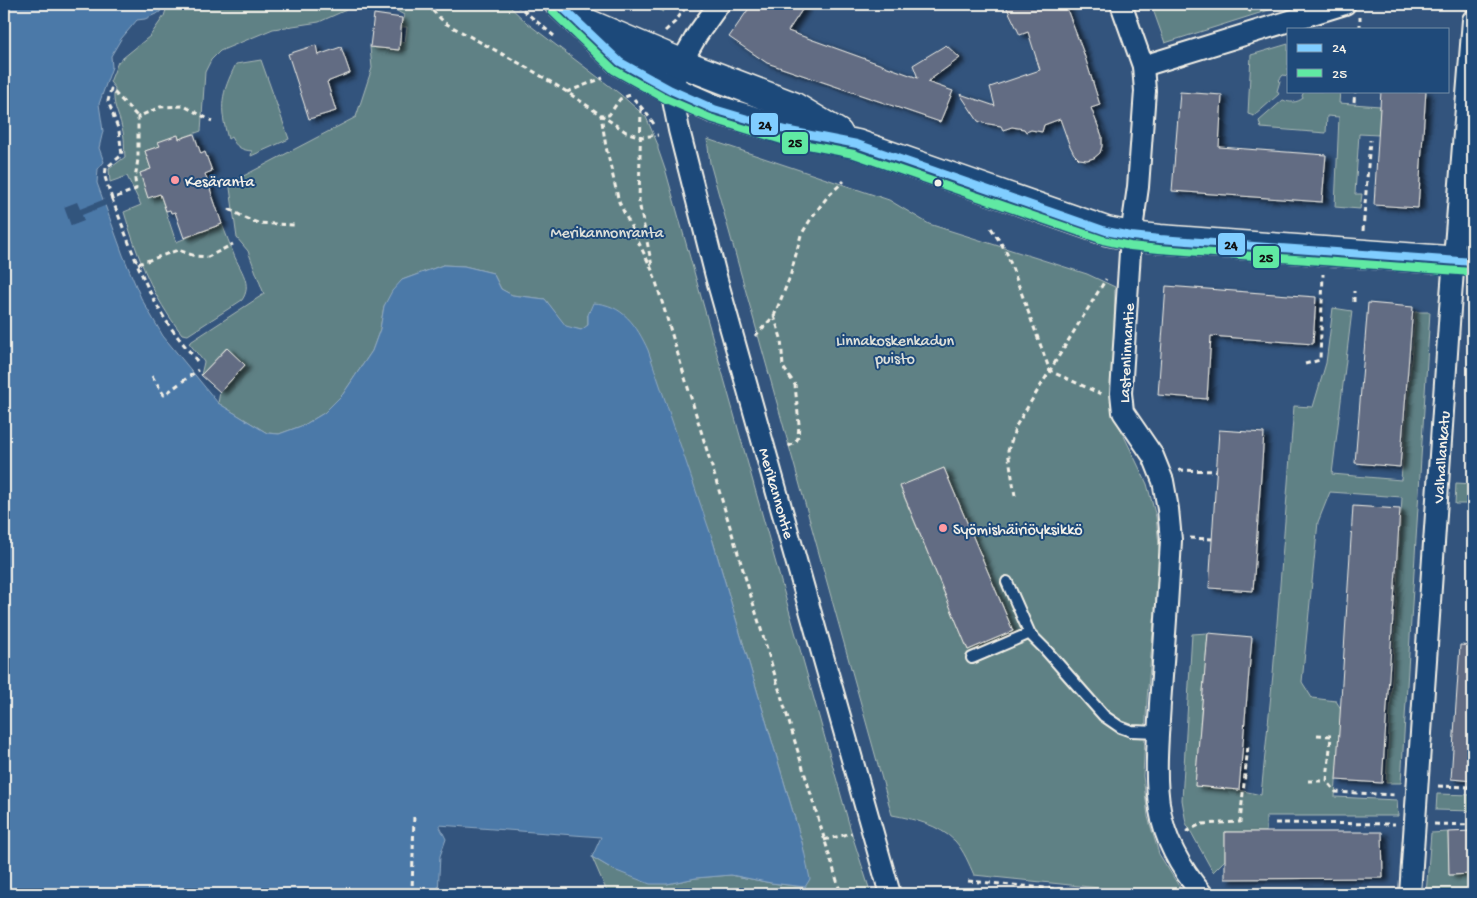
<svg xmlns="http://www.w3.org/2000/svg" width="1477" height="898" font-family="'Gochi Hand',sans-serif">
	<style>
		.green { fill: #5f8185; stroke: #aab9b6; fill-rule: evenodd }
		.water { fill: #4c79a8; stroke: #8fa9c2 }
		.pier { fill: #33547d }
		.building { fill: #626c83; stroke: #f4f1e8; filter: url(#shadow) }
		.lines { fill: none; stroke-linecap: round; stroke-linejoin: round }
		.lane-casing { stroke: #f4f1e8; stroke-width: 14 }
		.street-casing { stroke: #f4f1e8; stroke-width: 24 }
		.primary-casing { stroke: #f4f1e8; stroke-width: 31 }
		.path { stroke: #f4f1e8; stroke-width: 3; stroke-dasharray: 5 4; stroke-linecap: butt }
		.lane { stroke: #1f4a7a; stroke-width: 10 }
		.street { stroke: #1f4a7a; stroke-width: 20 }
		.primary { stroke: #1f4a7a; stroke-width: 28 }
		.bus-1-casing { stroke: #1f4a7a; stroke-width: 11 }
		.bus-2-casing { stroke: #1f4a7a; stroke-width: 11 }
		.bus-1 { stroke: #80cdff; stroke-width: 8 }
		.bus-2 { stroke: #60e9a3; stroke-width: 8 }
		.poi-dot { fill: #ff9aa2; stroke: #1f4a7a; stroke-width: 2 }
		.bus-dot { fill: #f4f1e8; stroke: #1f4a7a; stroke-width: 2 }
		.labels { text-anchor: middle; stroke-width: 4; stroke-linejoin: round; paint-order: stroke }
		.poi-label { font-size: 16px; fill: #f4f1e8; stroke: #1f4a7a; text-anchor: start }
		.park-label { font-size: 16px; fill: #dee0d9; stroke: #1f4a7a }
		.street-label { font-size: 16px; fill: #f4f1e8; stroke: #1f4a7a }
		.line-badge { stroke: #1f4a7a; stroke-width: 2 }
		.pale-badge-label { font-size: 14px; text-anchor: middle; font-weight: bold; fill: #111 }
	</style>
	<defs>
		<filter id="shadow"><feDropShadow dx="5.5" dy="3" stdDeviation="2.5" flood-color="#0009"/></filter>
	</defs>
	<rect width="100%" height="100%" fill="#33547d"/>
	<filter id="ink" filterUnits="userSpaceOnUse"><feTurbulence type="fractalNoise" baseFrequency=".02" numOctaves="2"/><feDisplacementMap in="SourceGraphic" scale="10" xChannelSelector="R" yChannelSelector="G"/><feConvolveMatrix kernelMatrix="1 2 1 2 8 2 1 2 1" color-interpolation-filters="sRGB"/></filter>
	<g filter="url(#ink)">
		<g class="green">
			<path d="M168,4H350L346,10L319,22L273,29L220,51L211,60L205,72L201,131L179,139L177,135L159,142L160,146L145,151L151,169L140,173L148,197L160,194L176,242L222,224C226,234 230,245 234,255C240,270 253,284 242,300L188,335L182,334C152,296 138,258 124,212L141,205L127,176L110,182L109,169L125,157C124,147 125,137 122,128C119,113 111,104 115,88L110,82L118,62L150,36L164,16Z"/>
			<path d="M385,4H507L527,23L620,94L646,117L658,145V149L666,172L853,838L871,894H608L592,857L614,870L667,884L696,878L731,875L771,883L805,887L803,846L712,538L588,315V325L582,330L566,327L545,299L512,295L501,289L493,273L464,266L443,265L402,280L384,306L380,329L372,351L343,394L324,413L304,425L279,434L267,433L218,403L220,392L245,365L226,348L201,375L204,362L189,343L264,294L248,251L237,238L230,188L232,182L356,117L372,68L370,47L398,50L400,41L405,42L407,27H401L404,15Z"/>
			<path d="M649,4H671L663,12Z"/>
			<path d="M1151,4H1288L1165,43Z"/>
			<path d="M1288,44V76L1283,75L1279,80L1280,81L1277,91L1279,94L1254,116L1248,114L1251,55Z"/>
			<path d="M261,60L289,139L251,156L252,151C241,150 236,147 231,137L228,139C219,106 221,94 236,64Z"/>
			<path d="M1304,91H1340L1339,103L1380,106L1379,135L1359,134L1355,194H1362L1360,209L1335,207L1339,117L1327,116L1326,133L1261,128L1259,121L1283,100C1290,103 1297,103 1303,98L1302,96Z"/>
			<path d="M707,139L889,200L929,224L1087,274L1115,287L1112,411L1147,484L1156,517L1160,555L1147,699L1143,776L1148,817L1159,854L1182,891L1179,894H1157L974,875C969,864 964,851 955,841C939,825 914,819 892,815L710,163ZM944,468L1013,631L968,650L900,487Z"/>
			<path d="M1333,308L1352,311L1332,474L1401,480L1415,312H1430L1401,783H1386L1402,497L1330,492L1318,522L1302,682L1312,698L1336,701L1341,709L1335,797L1397,800L1398,816H1266V832H1225V860L1213,872L1186,823L1182,800L1192,634L1208,633L1195,786L1239,790L1261,795L1273,674L1294,406L1313,407L1326,363Z"/>
			<path d="M1456,483L1473,484V504H1455Z"/>
			<path d="M1437,794L1473,795V811L1436,810Z"/>
			<path d="M1448,832L1449,875L1473,874V893L1426,894L1431,833Z"/>
		</g>
		<path class="water" d="M4,4H163L160,12L145,19L137,20L121,39L111,56L112,67L99,104L103,131L99,148L104,162L98,169L97,183L123,255L141,298L163,336L218,403L267,433L279,434L304,425L324,413L343,394L372,351L380,329L384,306L392,291L402,280L443,265L464,266L493,273L501,289L512,295L545,299L566,326L581,330L588,325V315L593,303C623,304 637,326 648,350L712,538L803,846L810,879L805,887L771,883L731,875L696,878L667,884H650L614,870L592,857L601,837L439,825L446,839L440,856L438,894H4Z"/>
		<path class="pier" d="M105,199L107,205L82,215L84,221L71,226L64,207L77,202L80,209Z"/>
		<g class="building">
			<path d="M752,4H806L788,31L918,78L913,65L946,45L960,58L927,82L953,91L940,122L767,63L729,37Z"/>
			<path d="M1005,4H1065L1084,54L1100,105L1091,108L1102,136V146L1100,153L1094,158L1087,160L1079,159L1074,154L1069,144L1060,119L1044,125L1042,132L1031,130L1026,132L1024,129L1012,127L1003,130L1001,126L983,123L978,121L960,94L995,106L990,87L1040,70L1028,32L1020,35Z"/>
			<path d="M374,14L402,18L399,50L370,47Z"/>
			<path d="M316,45L318,55L341,47L350,73L327,82L336,111L309,119L288,54Z"/>
			<path d="M1381,91H1426L1418,208L1374,205Z"/>
			<path d="M1180,92L1222,95L1219,147L1326,155L1322,202L1172,191Z"/>
			<path d="M194,134L201,154L205,152L212,171L205,174L222,224L184,238L175,212L171,213L170,210L166,211L160,194L148,198L140,173L151,169L145,151L160,146L158,142L178,135L179,139Z"/>
			<path d="M1166,286L1316,297L1313,344L1211,336L1207,399L1158,395Z"/>
			<path d="M1368,303L1413,307L1400,467L1355,463Z"/>
			<path d="M227,348L245,365L220,392L201,375Z"/>
			<path d="M1219,430L1264,433L1253,591L1209,588Z"/>
			<path d="M944,468L1013,631L968,650L900,486Z"/>
			<path d="M1353,506L1400,509L1382,783L1336,780Z"/>
			<path d="M1208,633L1252,637L1239,790L1195,786Z"/>
			<path d="M1460,645L1473,646V781L1451,779Z"/>
			<path d="M1473,831V874L1449,875L1448,832Z"/>
			<path d="M1225,832H1382L1383,878L1225,879Z"/>
		</g>
		<g class="lines">
			<g class="lane-casing">
				<g id="lane">
					<path d="M1007,582L1030,634L1045,649L1104,716L1120,727L1131,731L1159,732"/>
					<path d="M972,658L1028,634H1030"/>
				</g>
			</g>
			<g class="street-casing">
				<g id="street">
					<path d="M719,4L697,35L681,63L671,90L679,130L717,280L890,894"/>
					<path d="M1121,4L1143,66L1145,91L1138,187L1131,236L1121,393L1123,412L1153,456L1163,481L1168,509L1171,540C1168,595 1164,649 1160,704C1158,738 1154,776 1160,810C1165,841 1182,870 1202,894"/>
					<path d="M1143,66L1345,4"/>
					<path d="M1410,894L1450,309L1473,20"/>
				</g>
			</g>
			<g class="primary-casing">
				<g id="primary">
					<path d="M559,4L620,62L671,90L714,109L785,130L857,144L1106,231L1131,236L1160,239L1473,262"/>
					<path d="M589,24L681,63L793,106L838,133"/>
				</g>
			</g>
			<g class="path">
				<path d="M426,4L445,23L528,68L567,92L626,132L641,137L658,135"/>
				<path d="M516,4L554,36"/>
				<path d="M614,4L622,9"/>
				<path d="M1249,12L1253,4"/>
				<path d="M1360,29V17"/>
				<path d="M665,31L675,22L688,4"/>
				<path d="M567,92L603,78"/>
				<path d="M630,95L620,99L609,115H601L606,147L619,202L653,272L841,894"/>
				<path d="M634,99L647,114L656,127"/>
				<path d="M1354,102L1355,91"/>
				<path d="M641,108L639,202L652,266"/>
				<path d="M112,199L105,177L106,168L122,155L119,131L108,101L111,89L138,117"/>
				<path d="M229,209L247,219L258,223L294,225"/>
				<path d="M991,228L1006,251L1050,371L1101,394"/>
				<path d="M1363,231L1370,140"/>
				<path d="M138,264L178,250L195,256L208,257L233,244"/>
				<path d="M1354,302V291"/>
				<path d="M774,316L781,338L783,367L795,385L799,424L798,438L795,443L785,448"/>
				<path d="M755,336L774,316L790,277L801,235L812,217L828,196L844,181"/>
				<path d="M197,361C188,349 177,337 169,325C143,287 129,241 112,199L136,189L135,179L138,159V117L160,107L184,106L212,121"/>
				<path d="M1305,364L1320,360L1323,274"/>
				<path d="M152,376L164,395L198,370"/>
				<path d="M1179,470L1216,471"/>
				<path d="M1015,496L1008,451L1016,426L1106,279"/>
				<path d="M1190,538L1212,539"/>
				<path d="M1317,735L1331,736L1327,781L1336,792L1396,795"/>
				<path d="M1308,781H1327"/>
				<path d="M1438,786L1473,787"/>
				<path d="M1275,823L1395,824"/>
				<path d="M1434,824L1473,825"/>
				<path d="M1186,832L1201,824L1240,822L1248,746"/>
				<path d="M824,840L852,833"/>
				<path d="M968,881L1111,894"/>
				<path d="M412,894L414,814"/>
			</g>
			<use href="#lane" class="lane"/>
			<use href="#street" class="street"/>
			<use href="#primary" class="primary"/>
			<g class="bus-1-casing">
				<path id="bus-1" d="M559,4L620,62L671,90L714,109L785,130L857,144L1106,231L1131,236L1160,239L1473,262"/>
			</g>
			<g class="bus-2-casing">
				<path id="bus-2" d="M552,11L614,70L666,99L710,118L782,140L854,154L1103,240L1130,246L1159,249L1472,272"/>
			</g>
			<use href="#bus-1" class="bus-1"/>
			<use href="#bus-2" class="bus-2"/>
		</g>
	</g>
	<g class="poi-dot">
		<circle cx="175" cy="180" r="5"/>
		<circle cx="943" cy="528" r="5"/>
	</g>
	<circle class="bus-dot" cx="938" cy="183" r="4.5"/>
	<g class="labels">
		<g class="poi-label">
			<text x="185" y="186">Kesäranta</text>
			<text x="953" y="534">Syömishäiriöyksikkö</text>
		</g>
		<g class="park-label">
			<text x="607" y="237">Merikannonranta</text>
			<text x="895" y="345">Linnakoskenkadun<tspan x="895" dy="18">puisto</tspan></text>
		</g>
		<g class="street-label">
			<text transform="translate(1125 353) rotate(-87)" y="6">Lastenlinnantie</text>
			<text transform="translate(1440 457) rotate(-86)" y="6">Valhallankatu</text>
			<text transform="translate(778 493) rotate(74)" y="6">Merikannontie</text>
		</g>
	</g>
	<g class="line-badge">
		<rect x="750" y="112" width="29" height="24" rx="5" fill="#80cdff"/>
		<rect x="781" y="131" width="28" height="24" rx="5" fill="#60e9a3"/>
		<rect x="1217" y="232" width="29" height="24" rx="5" fill="#80cdff"/>
		<rect x="1252" y="245" width="28" height="24" rx="5" fill="#60e9a3"/>
	</g>
	<g class="pale-badge-label">
		<text x="765" y="129">24</text>
		<text x="795" y="147">25</text>
		<text x="1231" y="249">24</text>
		<text x="1266" y="262">25</text>
	</g>
	<rect width="1477" height="898" fill="none" stroke="#1f4a7a" stroke-width="20"/>
	<rect x="10" y="10" width="1457" height="878" fill="none" stroke="#f4f1e8" stroke-width="2" filter="url(#ink)"/>
	<rect x="1287" y="28" width="162" height="65" fill="#1f4a7a" stroke="#748da6"/>
	<rect x="1297" y="44" width="25" height="8" fill="#80cdff" stroke="#748da6"/>
	<text x="1332" y="52" font-size="15" fill="#f4f1e8">24</text>
	<rect x="1297" y="69" width="25" height="8" fill="#60e9a3" stroke="#748da6"/>
	<text x="1332" y="78" font-size="15" fill="#f4f1e8">25</text>
</svg>
